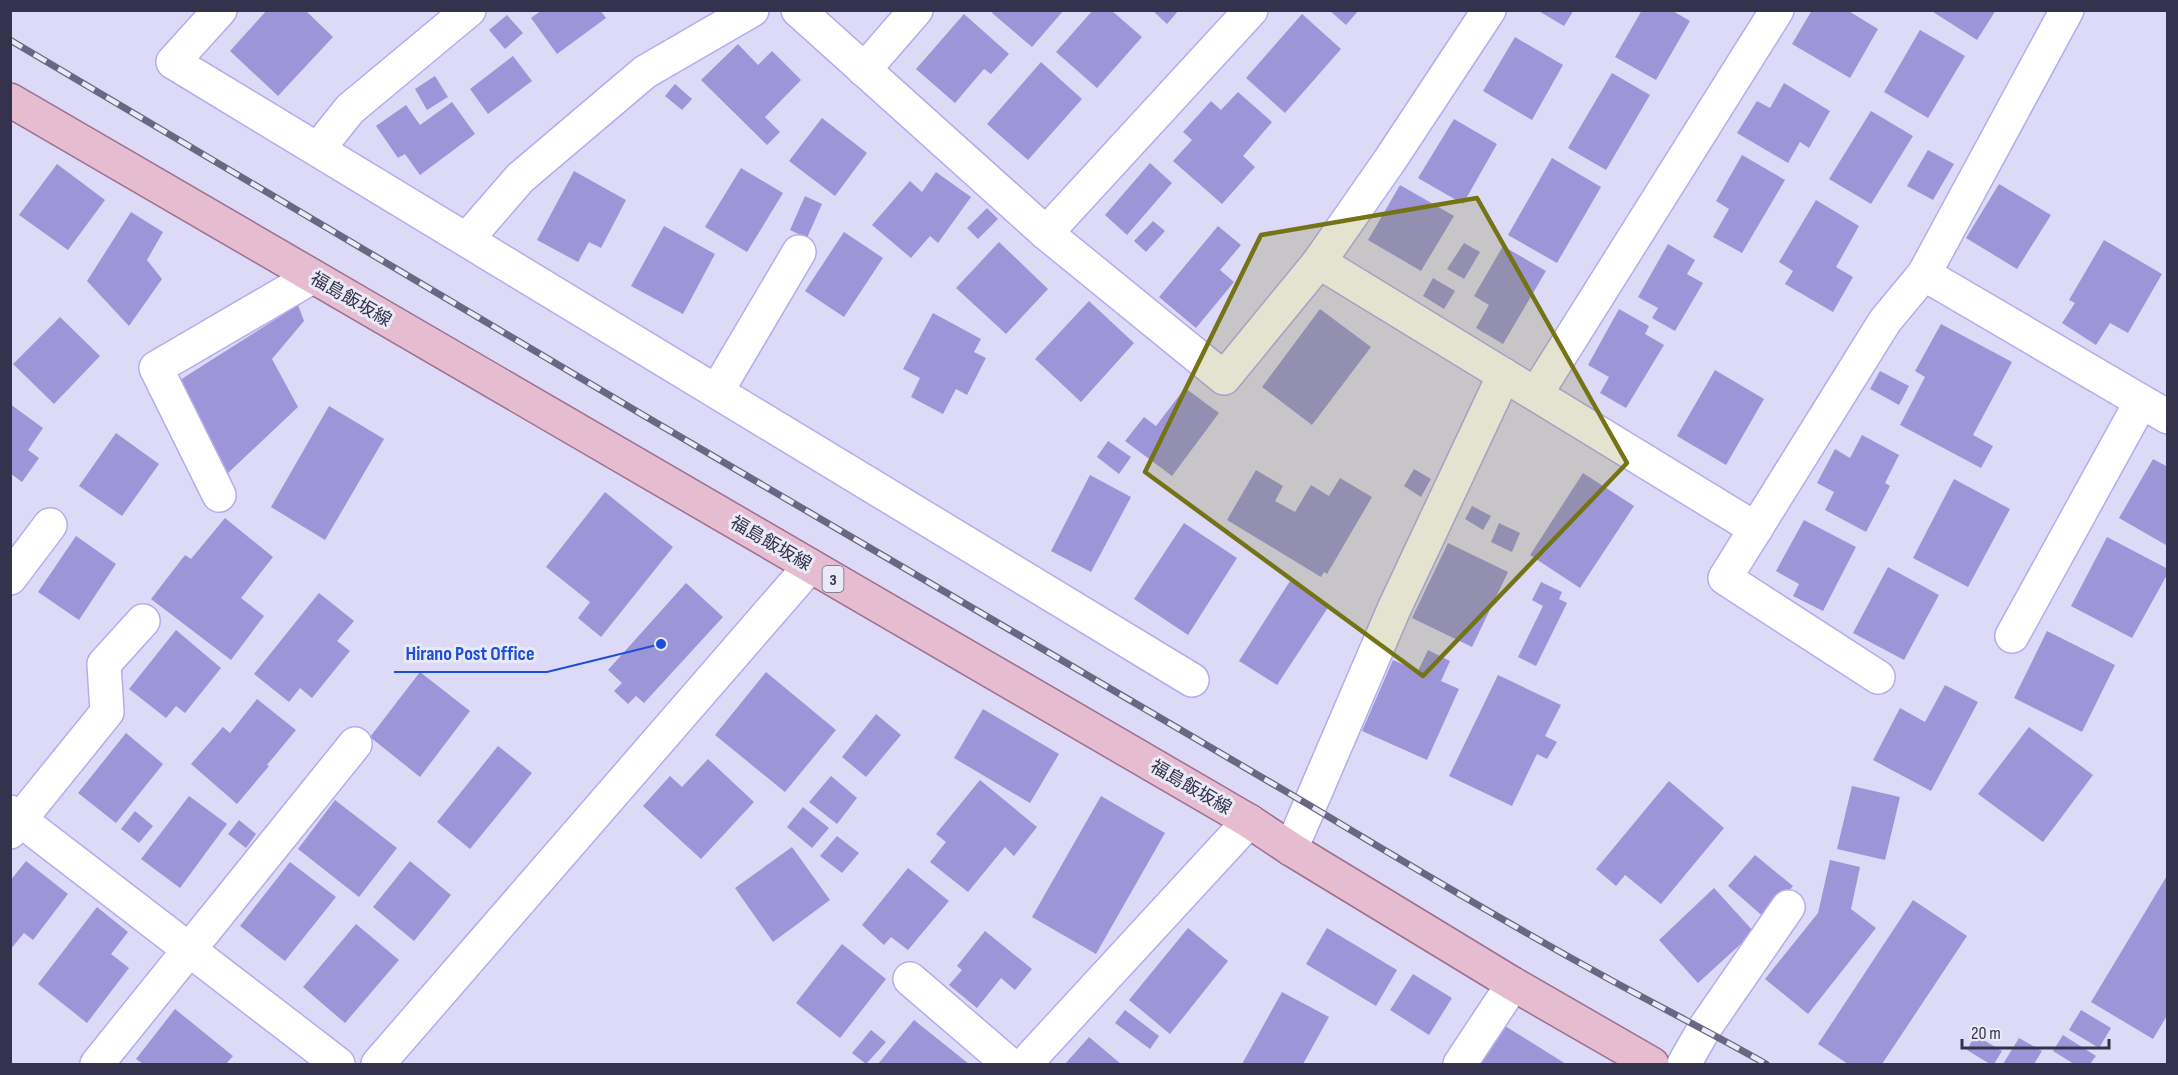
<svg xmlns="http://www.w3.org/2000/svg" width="2178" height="1075" font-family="'Sofia Sans Condensed','Noto Sans JP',sans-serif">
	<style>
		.building { fill: #9c96d8 }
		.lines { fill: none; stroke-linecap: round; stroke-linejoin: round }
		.street-casing { stroke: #b3acf0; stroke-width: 36 }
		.primary-casing { stroke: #9d6f8f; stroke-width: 36 }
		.street { stroke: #fff; stroke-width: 33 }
		.primary { stroke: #e6bcd1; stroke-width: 33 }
		.rail-casing { stroke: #6a6783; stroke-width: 7 }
		.rail { stroke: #eae9f7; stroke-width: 4.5; stroke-dasharray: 14; stroke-linecap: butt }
		.marked { fill: #747316; fill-opacity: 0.2; stroke: #747316; stroke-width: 4.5; stroke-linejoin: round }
		.labels { text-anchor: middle; stroke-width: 6; stroke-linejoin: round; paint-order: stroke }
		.shield { fill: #eae9f7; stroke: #6b6980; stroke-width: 1.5 }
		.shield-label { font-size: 16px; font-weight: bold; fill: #35324d }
		.street-label { font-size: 18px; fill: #35324d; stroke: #eae9f7 }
		.leader { fill: none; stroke: #1d4ed8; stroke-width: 2 }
		.callout-dot { fill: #1d4ed8; stroke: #eae9f7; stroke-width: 2 }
		.callout-label { font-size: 20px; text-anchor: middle; font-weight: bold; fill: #1d4ed8; stroke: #eae9f7; stroke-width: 6; stroke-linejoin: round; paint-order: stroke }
	</style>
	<rect width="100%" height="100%" fill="#dcdaf6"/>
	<g class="building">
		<path d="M267,10H305L333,37L278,96L230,51Z"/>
		<path d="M542,10H600L606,18L557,54L531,18Z"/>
		<path d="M994,10H1064L1032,47L992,13Z"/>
		<path d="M1093,10H1111L1142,37L1097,88L1056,52Z"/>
		<path d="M1152,10H1179L1167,24Z"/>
		<path d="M1329,10H1359L1346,25Z"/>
		<path d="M1537,10H1574L1564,26Z"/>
		<path d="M1642,10H1671L1690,21L1656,80L1615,57Z"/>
		<path d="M1812,10H1847L1878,29L1850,78L1792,44Z"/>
		<path d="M1930,10H1996L1977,40Z"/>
		<path d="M964,14L1009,54L991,74L984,69L955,103L916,69Z"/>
		<path d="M1302,14L1341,49L1285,113L1246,78Z"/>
		<path d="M507,15L523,33L505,49L489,30Z"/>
		<path d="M1920,30L1965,56L1928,118L1884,92Z"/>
		<path d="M1515,37L1563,65L1532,120L1483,91Z"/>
		<path d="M738,44L758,65L772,51L801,80L765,117L780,132L767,145L701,80Z"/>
		<path d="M513,56L532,81L488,114L470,89Z"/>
		<path d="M1041,62L1082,99L1028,160L987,124Z"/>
		<path d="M1612,73L1650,95L1606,170L1568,148Z"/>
		<path d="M435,76L448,97L427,110L415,89Z"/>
		<path d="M1784,83L1830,111L1809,148L1800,142L1788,163L1737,133L1757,101L1770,108Z"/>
		<path d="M675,84L692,99L682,110L665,96Z"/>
		<path d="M1238,92L1272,122L1243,156L1255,167L1222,204L1173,161L1192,140L1183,132L1211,101L1221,110Z"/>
		<path d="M452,102L475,134L420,175L405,154L398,158L376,126L406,105L420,125Z"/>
		<path d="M1871,111L1913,136L1871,204L1829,179Z"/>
		<path d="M822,118L867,153L835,196L789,161Z"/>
		<path d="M1454,119L1497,144L1463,204L1418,178Z"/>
		<path d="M1928,150L1954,164L1933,200L1907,186Z"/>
		<path d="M1742,155L1785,180L1742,253L1713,237L1729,209L1716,201Z"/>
		<path d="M1552,158L1601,187L1557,263L1508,235Z"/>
		<path d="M1150,163L1172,183L1127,235L1105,215Z"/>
		<path d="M57,164L105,200L68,250L19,215Z"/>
		<path d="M741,168L783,193L747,252L705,227Z"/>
		<path d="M574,171L626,200L601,248L589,242L578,262L537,240Z"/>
		<path d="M936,172L971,197L938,243L930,236L911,258L872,225L910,181L922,192Z"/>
		<path d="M1999,184L2051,215L2017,269L1966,238Z"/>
		<path d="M1400,185L1454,216L1421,271L1368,240Z"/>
		<path d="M805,196L822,204L807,238L790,230Z"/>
		<path d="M1816,200L1859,226L1836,267L1853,277L1833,312L1785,284L1793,271L1779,262Z"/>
		<path d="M987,208L998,219L978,239L967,228Z"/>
		<path d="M131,212L163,232L147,260L162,279L129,326L87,281Z"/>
		<path d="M1153,221L1165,231L1146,252L1134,241Z"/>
		<path d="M664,226L715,254L683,314L631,286Z"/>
		<path d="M1218,226L1241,245L1220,270L1234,282L1196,328L1159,297Z"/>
		<path d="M844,232L883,258L844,317L805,291Z"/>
		<path d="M2104,240L2162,274L2128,333L2110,323L2096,345L2062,323L2075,303L2069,300Z"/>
		<path d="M999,242L1048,289L1006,334L956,288Z"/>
		<path d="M1464,243L1480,252L1464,279L1447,269Z"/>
		<path d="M1668,244L1695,260L1687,274L1703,283L1675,331L1652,318L1658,308L1638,297Z"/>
		<path d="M1503,246L1546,271L1503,344L1476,328L1489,305L1474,296Z"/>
		<path d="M1433,278L1455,291L1444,309L1423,296Z"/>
		<path d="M1089,301L1134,343L1081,402L1035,359Z"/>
		<path d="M298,305L304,321L272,359L298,407L228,473L180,380Z"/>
		<path d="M1320,309L1371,347L1312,425L1262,387Z"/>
		<path d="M1619,309L1649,326L1645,334L1664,345L1626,408L1600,393L1609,377L1588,365Z"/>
		<path d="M933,313L981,339L974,352L986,358L967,395L956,389L943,414L911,397L920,378L903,369Z"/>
		<path d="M60,317L100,356L54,404L13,364Z"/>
		<path d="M1941,324L2012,362L1973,435L1993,446L1981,468L1900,425L1925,377L1915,371Z"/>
		<path d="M1715,370L1764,399L1726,465L1677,436Z"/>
		<path d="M1880,371L1909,386L1899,405L1870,389Z"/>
		<path d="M1185,388L1219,413L1172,476L1125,441L1144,417L1156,426Z"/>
		<path d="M10,404L43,428L28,450L39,458L22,482L10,473Z"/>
		<path d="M329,406L384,439L325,540L271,507Z"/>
		<path d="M116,433L159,464L122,516L79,486Z"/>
		<path d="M1862,435L1899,455L1885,483L1890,486L1866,532L1825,510L1834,492L1817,483L1835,449L1850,458Z"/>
		<path d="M1108,441L1131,457L1119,474L1097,457Z"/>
		<path d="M2153,459L2168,467L2166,545L2119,518Z"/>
		<path d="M1414,469L1431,479L1421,497L1404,486Z"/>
		<path d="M1256,470L1283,486L1275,501L1295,512L1311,485L1329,496L1340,478L1372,497L1327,574L1324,572L1321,577L1227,520Z"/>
		<path d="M1583,473L1634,506L1580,588L1530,555Z"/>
		<path d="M1090,475L1131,497L1091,572L1051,551Z"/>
		<path d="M1954,479L2010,509L1968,587L1913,558Z"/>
		<path d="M605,492L673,547L601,637L578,618L590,602L546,567Z"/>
		<path d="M1472,506L1491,516L1483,530L1465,519Z"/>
		<path d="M225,518L273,557L241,598L264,616L231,660L151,599L185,555L191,559Z"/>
		<path d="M1804,520L1856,547L1823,611L1793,596L1799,584L1776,571Z"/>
		<path d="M1184,523L1237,558L1188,635L1134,599Z"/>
		<path d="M1499,523L1520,533L1512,552L1491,542Z"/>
		<path d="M76,536L116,564L79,620L38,592Z"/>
		<path d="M2107,537L2168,569V573L2132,638L2071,606Z"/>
		<path d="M1448,543L1508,572L1472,647L1412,618Z"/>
		<path d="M1888,567L1939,595L1904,660L1853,633Z"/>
		<path d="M1290,581L1329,606L1277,685L1239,661Z"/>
		<path d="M1541,582L1562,592L1559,599L1567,603L1536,666L1518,657L1543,606L1532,600Z"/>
		<path d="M686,583L723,617L644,703L636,696L628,704L614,691L622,683L608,670Z"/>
		<path d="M319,593L354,621L337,641L350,651L312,698L300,688L289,702L254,674Z"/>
		<path d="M176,630L221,668L185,713L176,706L166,718L129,689Z"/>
		<path d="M2047,631L2115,665L2082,732L2014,698Z"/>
		<path d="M1428,650L1450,661L1441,681L1459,689L1427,760L1362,731L1393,660L1418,671Z"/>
		<path d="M420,672L470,711L420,777L370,737Z"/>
		<path d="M766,672L836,730L785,792L715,735Z"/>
		<path d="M1498,675L1561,705L1545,736L1557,742L1547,759L1537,754L1512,806L1449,776Z"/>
		<path d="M1945,685L1978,702L1931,791L1873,760L1900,708L1925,722Z"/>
		<path d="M257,699L296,730L267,765L269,766L237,804L191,764L223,727L230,733Z"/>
		<path d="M983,709L1059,754L1030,803L954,758Z"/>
		<path d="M876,714L901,735L866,777L842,757Z"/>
		<path d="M2029,727L2093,775L2043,842L1978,794Z"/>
		<path d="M126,733L163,764L116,823L78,793Z"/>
		<path d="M498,746L532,773L470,849L437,822Z"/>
		<path d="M708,759L754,802L701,859L643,806L670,776L682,787Z"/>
		<path d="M831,776L857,798L837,824L809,802Z"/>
		<path d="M980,780L1037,827L1014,856L1005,847L968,892L930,862L946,842L936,834Z"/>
		<path d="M1669,781L1724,828L1661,904L1625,875L1616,886L1596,869Z"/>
		<path d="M1852,786L1900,797L1885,860L1837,849Z"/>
		<path d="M189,796L227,824L180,888L141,859Z"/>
		<path d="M1101,796L1165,833L1096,954L1032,917Z"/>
		<path d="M335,800L397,848L359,897L298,849Z"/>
		<path d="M803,807L829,828L812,848L787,827Z"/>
		<path d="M135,811L153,826L139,843L121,829Z"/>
		<path d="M239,820L256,834L246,848L228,834Z"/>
		<path d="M837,836L859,853L842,873L820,856Z"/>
		<path d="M792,847L830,900L773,942L735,888Z"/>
		<path d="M1755,855L1793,886L1766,919L1728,886Z"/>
		<path d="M1830,860L1860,867L1851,909L1876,928L1808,1014L1765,979L1818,913Z"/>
		<path d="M26,861L68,894L33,940L24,933L10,950V881Z"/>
		<path d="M410,861L451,895L414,941L373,907Z"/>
		<path d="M290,862L336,897L285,961L240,926Z"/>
		<path d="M908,868L949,901L908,950L891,937L884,945L862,925Z"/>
		<path d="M2168,874V1014L2153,1039L2091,1002Z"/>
		<path d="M1714,888L1754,932L1698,983L1659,940Z"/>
		<path d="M1913,900L1967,936L1882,1064H1848L1818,1044Z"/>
		<path d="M97,907L128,932L111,954L129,968L87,1023L38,984Z"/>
		<path d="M356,924L399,960L345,1023L303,987Z"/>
		<path d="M1188,928L1228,961L1170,1034L1129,1000Z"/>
		<path d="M1327,928L1397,970L1376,1006L1306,964Z"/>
		<path d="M985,931L1032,969L1015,990L1001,978L977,1008L949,985L962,970L957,966Z"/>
		<path d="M842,944L886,979L840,1038L796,1003Z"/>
		<path d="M1413,974L1452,998L1429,1035L1390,1010Z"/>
		<path d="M1282,992L1329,1017L1303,1064H1242Z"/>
		<path d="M175,1009L233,1056L226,1064H143L136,1059Z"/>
		<path d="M1125,1010L1159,1036L1150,1049L1115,1023Z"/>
		<path d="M2081,1010L2111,1028L2099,1048L2069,1030Z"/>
		<path d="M914,1020L969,1064H878Z"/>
		<path d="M1505,1026L1566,1064H1481Z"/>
		<path d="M871,1030L886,1042L866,1064L852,1053Z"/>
		<path d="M1975,1035L2002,1051L1994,1064H1990L1967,1050Z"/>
		<path d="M2063,1035L2096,1056L2090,1064H2074L2053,1051Z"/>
		<path d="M1089,1037L1121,1064H1065Z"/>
		<path d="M2019,1038L2042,1051L2034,1064H2003Z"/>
	</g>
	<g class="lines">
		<g class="street-casing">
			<g id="street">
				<path d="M220,10L173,62L1192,680"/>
				<path d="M798,10L1046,233L1224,378L1319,262L1390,160L1489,10"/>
				<path d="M864,70L916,10"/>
				<path d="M318,149L350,109L469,10"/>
				<path d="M1046,233L1251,10"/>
				<path d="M467,239L520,178L645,72L752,10"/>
				<path d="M1319,262L1756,529"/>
				<path d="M1924,274L2168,417"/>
				<path d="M717,391L799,252"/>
				<path d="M1536,394L1777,10"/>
				<path d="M219,495L156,368L312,277"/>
				<path d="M10,578L50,525"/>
				<path d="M2012,636L2141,402"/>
				<path d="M1878,677L1725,578L1885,321L1924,274L2067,10"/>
				<path d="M10,812L338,1064"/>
				<path d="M10,832L107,712L104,664L143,621"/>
				<path d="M1291,849L1394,609L1504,375"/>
				<path d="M910,979L1009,1064"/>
				<path d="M97,1064L355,744"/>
				<path d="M378,1064L810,566"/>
				<path d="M1025,1064L1249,821"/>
				<path d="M1460,1064L1513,984"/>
				<path d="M1684,1064L1704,1029L1788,907"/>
			</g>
		</g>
		<g class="primary-casing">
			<path id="primary" d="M10,100L1249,821L1291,849L1513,984L1652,1064"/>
		</g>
		<use href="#street" class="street"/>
		<use href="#primary" class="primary"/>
		<g class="rail-casing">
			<path id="rail" d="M10,40L643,415L1309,805C1402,861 1495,916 1589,968C1648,1001 1708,1031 1766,1064"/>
		</g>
		<use href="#rail" class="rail"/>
	</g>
	<path class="marked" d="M1477,198L1627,463L1423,676L1145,472L1261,235Z"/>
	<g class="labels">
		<rect class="shield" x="822.5" y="566" width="21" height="26" rx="4.5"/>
		<g class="shield-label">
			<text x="833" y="585">3</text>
		</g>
		<g class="street-label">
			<text transform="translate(351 299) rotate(30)" y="6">福島飯坂線</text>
			<text transform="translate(771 543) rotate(30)" y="6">福島飯坂線</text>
			<text transform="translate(1191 787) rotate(30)" y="6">福島飯坂線</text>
		</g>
	</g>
	<path class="leader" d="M661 644L547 672H394"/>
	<circle class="callout-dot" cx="661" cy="644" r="6"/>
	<g class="callout-label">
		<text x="470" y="660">Hirano Post Office</text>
	</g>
	<rect width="2178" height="1075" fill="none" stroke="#35324d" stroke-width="24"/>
	<path d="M1962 1039v9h147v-9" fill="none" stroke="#35324d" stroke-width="3"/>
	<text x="1971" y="1039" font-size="18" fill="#35324d" stroke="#eae9f7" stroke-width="4.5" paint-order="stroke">20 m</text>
</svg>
